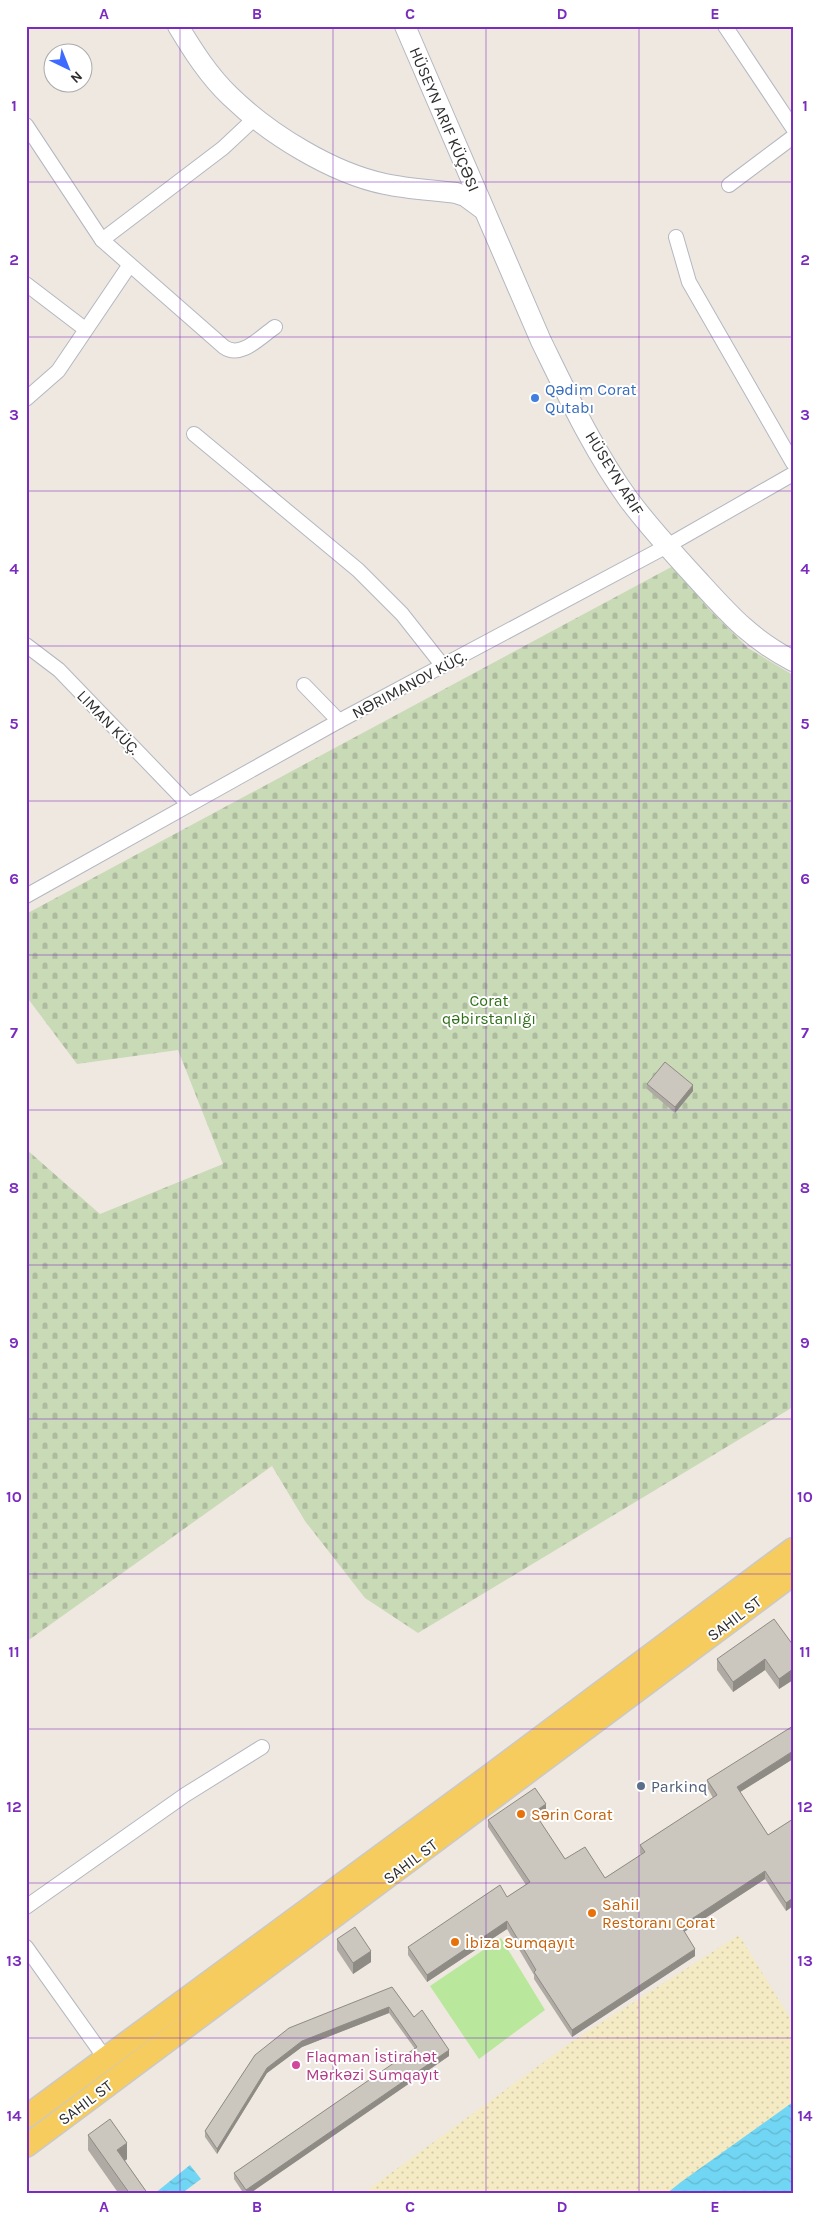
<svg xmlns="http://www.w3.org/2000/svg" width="819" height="2220" font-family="Karla,sans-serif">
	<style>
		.sand { fill: url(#sand-dots) }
		.cemetery { fill: url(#cemetery-stones) }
		.park { fill: #b9e79c }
		.water { fill: url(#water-waves) }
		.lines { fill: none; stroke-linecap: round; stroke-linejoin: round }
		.street-casing { stroke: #b4b7c1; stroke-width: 16 }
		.secondary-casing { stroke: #b4b7c1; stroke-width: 22 }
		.primary-casing { stroke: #c9c9c9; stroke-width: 25 }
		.street { stroke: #fff; stroke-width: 14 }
		.secondary { stroke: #fff; stroke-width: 20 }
		.primary { stroke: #f6cc5f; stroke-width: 22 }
		.wall { fill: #afaaa3 }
		.shaded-wall { fill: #8e8b85 }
		.building { fill: #cbc6be; stroke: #8e8b85 }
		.grid { fill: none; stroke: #7b2cbf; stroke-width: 1; stroke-opacity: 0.55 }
		.shop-dot { fill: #3f7fe0; stroke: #fff; stroke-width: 2 }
		.service-dot { fill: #5c6f8a; stroke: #fff; stroke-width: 2 }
		.food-dot { fill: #e8710a; stroke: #fff; stroke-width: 2 }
		.hotel-dot { fill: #d1479c; stroke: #fff; stroke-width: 2 }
		.labels { text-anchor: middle; stroke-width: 4; stroke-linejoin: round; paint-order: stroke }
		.street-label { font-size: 16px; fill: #2e2e2e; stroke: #fff }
		.shop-label { font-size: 16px; fill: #366cbe; stroke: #fff; text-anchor: start }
		.park-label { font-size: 16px; fill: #2f7019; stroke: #fff }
		.service-label { font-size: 16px; fill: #4e5e75; stroke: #fff; text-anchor: start }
		.food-label { font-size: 16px; fill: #c56008; stroke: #fff; text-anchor: start }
		.hotel-label { font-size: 16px; fill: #b23c85; stroke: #fff; text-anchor: start }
		.neatline { fill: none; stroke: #7b2cbf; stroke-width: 2 }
		.grid-label { font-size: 16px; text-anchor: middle; font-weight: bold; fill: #7b2cbf }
	</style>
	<defs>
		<pattern id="sand-dots" width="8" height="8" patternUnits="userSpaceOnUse" patternTransform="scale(1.25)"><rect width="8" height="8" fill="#f4eac3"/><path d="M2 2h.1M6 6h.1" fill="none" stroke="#d2c9a8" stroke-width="1.8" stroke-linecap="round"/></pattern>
		<pattern id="cemetery-stones" width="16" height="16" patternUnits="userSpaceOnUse" patternTransform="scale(1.25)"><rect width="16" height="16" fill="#c9dab7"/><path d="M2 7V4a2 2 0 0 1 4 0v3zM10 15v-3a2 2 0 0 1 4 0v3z" fill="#adbb9e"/></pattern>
		<pattern id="water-waves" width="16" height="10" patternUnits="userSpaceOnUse" patternTransform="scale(1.25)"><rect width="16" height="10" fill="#71d6f3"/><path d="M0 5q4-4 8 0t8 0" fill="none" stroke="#62b8d1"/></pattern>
	</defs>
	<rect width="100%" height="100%" fill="#efe8e0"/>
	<path class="sand" d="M739,1935L793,2023V2102L666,2194H362L574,2040Z"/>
	<path class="cemetery" d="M675,565L706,606L748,648L793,675V1407L418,1633L365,1598L305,1521L272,1466L26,1642V1149L100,1214L223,1164L178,1050L77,1064L26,996V914Z"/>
	<path class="park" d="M501,1938L545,2010L479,2059L430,1986Z"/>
	<g class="water">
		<path d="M793,2102V2194H666L681,2182Z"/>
		<path d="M190,2165L201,2179L181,2194H154Z"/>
	</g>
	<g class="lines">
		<g class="street-casing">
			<g id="street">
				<path d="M725,26L793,128"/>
				<path d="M26,125L102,240L224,347C241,359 260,337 275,327"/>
				<path d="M729,185L793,137"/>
				<path d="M676,237L689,282L793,463"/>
				<path d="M102,240L223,148L255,118"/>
				<path d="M26,284L85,329"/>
				<path d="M26,399L58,371L129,266"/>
				<path d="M194,434L358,570L402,614L443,666"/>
				<path d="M26,645L59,670L188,804"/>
				<path d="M304,685L339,721"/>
				<path d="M26,896L339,721L667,546L793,474"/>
				<path d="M26,1907L185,1795L262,1747"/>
				<path d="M26,1947L105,2058"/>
			</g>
		</g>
		<g class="secondary-casing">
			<g id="secondary">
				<path d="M178,26C193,51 209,76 230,96C269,134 332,173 385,184C408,189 433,190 456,193L465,196L484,210"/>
				<path d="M405,26L541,341C567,394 594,452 629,500C650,528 673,553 696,578C728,613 749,638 793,661"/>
			</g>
		</g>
		<g class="primary-casing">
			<g id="primary">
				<path d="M26,2117L488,1777L793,1549"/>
				<path d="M26,2146L793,1574"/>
			</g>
		</g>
		<use href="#street" class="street"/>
		<use href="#secondary" class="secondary"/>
		<use href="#primary" class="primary"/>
	</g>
	<g class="wall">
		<path d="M647,1084L693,1091L675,1113L647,1089Z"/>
		<path d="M793,1645V1680L779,1689L765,1670L733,1692L717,1670V1659Z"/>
		<path d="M793,1759L740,1792L768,1835L793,1819V1906L786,1911L765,1879L684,1932L695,1956L572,2037L534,1979V1975L507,1929L427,1982L408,1955V1947L507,1897L526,1885L488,1827V1820L546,1812L537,1817L565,1859L605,1878L641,1855L640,1853V1845L713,1798L707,1787V1780Z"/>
		<path d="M337,1939L371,1962L353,1974L337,1950Z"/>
		<path d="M392,1987L414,2017L449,2056L249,2194H244L234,2179V2173L415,2049L389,2013L302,2047L267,2073L217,2154L205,2137V2131L255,2055Z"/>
		<path d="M88,2135L127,2159L125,2161L148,2194H119L88,2150Z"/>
	</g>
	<g class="shaded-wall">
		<path d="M693,1085V1091L675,1113V1107Z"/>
		<path d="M765,1659V1670L733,1692V1682Z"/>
		<path d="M793,1669V1680L779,1689V1679Z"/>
		<path d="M793,1751V1759L737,1794V1787Z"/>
		<path d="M546,1804V1812L534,1820V1812Z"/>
		<path d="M765,1871V1879L681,1934V1926Z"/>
		<path d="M793,1898V1906L786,1911V1903Z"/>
		<path d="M507,1921V1929L427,1982V1975Z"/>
		<path d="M695,1949V1956L572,2037V2030Z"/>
		<path d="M371,1951V1962L353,1974V1963Z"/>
		<path d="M389,2007V2013L302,2047L267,2073L217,2154V2149L267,2068L302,2041Z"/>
		<path d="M449,2050V2056L249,2194H246V2190Z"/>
		<path d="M127,2143V2159L117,2166V2150Z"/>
	</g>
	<g class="building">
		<path d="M665,1062L693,1085L675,1107L647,1084Z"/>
		<path d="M774,1619L793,1645V1669L779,1679L765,1659L733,1682L717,1659Z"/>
		<path d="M793,1726V1751L737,1787L768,1835L793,1819V1898L786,1903L765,1871L681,1926L695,1949L572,2030L534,1972L536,1970L507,1921L427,1975L408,1947L500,1885L507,1897L530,1882L488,1820L535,1788L546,1804L534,1812L565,1859L585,1847L605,1878L645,1852L640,1845L717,1795L707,1780Z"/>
		<path d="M355,1927L371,1951L353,1963L337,1939Z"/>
		<path d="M392,1987L414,2017L422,2010L449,2050L246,2190L234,2173L417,2047L389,2007L302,2041L267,2068L217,2149L205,2131L255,2055L289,2028Z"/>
		<path d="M110,2119L127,2143L117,2150L148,2194H130L88,2135Z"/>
	</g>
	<path class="grid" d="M180,26V2194M333,26V2194M486,26V2194M639,26V2194M26,182H793M26,337H793M26,491H793M26,646H793M26,801H793M26,955H793M26,1110H793M26,1265H793M26,1419H793M26,1574H793M26,1729H793M26,1883H793M26,2038H793"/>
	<circle class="shop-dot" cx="535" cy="398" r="5"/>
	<circle class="service-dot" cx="641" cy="1786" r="5"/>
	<g class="food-dot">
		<circle cx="521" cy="1814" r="5"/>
		<circle cx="592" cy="1913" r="5"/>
		<circle cx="455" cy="1942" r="5"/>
	</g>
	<circle class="hotel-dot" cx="296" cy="2065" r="5"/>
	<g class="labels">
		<g class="street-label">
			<text transform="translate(445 119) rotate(67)" y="6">HÜSEYN ARIF KÜÇƏSI</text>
			<text transform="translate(615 473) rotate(58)" y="6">HÜSEYN ARIF</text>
			<text transform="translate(409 684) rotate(-28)" y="6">NƏRIMANOV KÜÇ.</text>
			<text transform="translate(109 722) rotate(46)" y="6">LIMAN KÜÇ.</text>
			<text transform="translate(734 1618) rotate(-37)" y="6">SAHIL ST</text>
			<text transform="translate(410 1861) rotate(-37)" y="6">SAHIL ST</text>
			<text transform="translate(85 2102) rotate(-37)" y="6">SAHIL ST</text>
		</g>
		<g class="shop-label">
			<text x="545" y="395">Qədim Corat<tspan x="545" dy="18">Qutabı</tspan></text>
		</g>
		<g class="park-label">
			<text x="489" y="1006">Corat<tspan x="489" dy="18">qəbirstanlığı</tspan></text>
		</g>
		<g class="service-label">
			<text x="651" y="1792">Parkinq</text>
		</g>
		<g class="food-label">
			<text x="531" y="1820">Sərin Corat</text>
			<text x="602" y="1910">Sahil<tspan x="602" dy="18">Restoranı Corat</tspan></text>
			<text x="465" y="1948">İbiza Sumqayıt</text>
		</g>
		<g class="hotel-label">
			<text x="306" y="2062">Flaqman İstirahət<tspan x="306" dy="18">Mərkəzi Sumqayıt</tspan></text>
		</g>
	</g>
	<rect width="819" height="2220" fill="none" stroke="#ffffff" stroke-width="55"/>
	<g transform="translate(68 68) rotate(137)"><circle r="24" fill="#ffffff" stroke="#ababab"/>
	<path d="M0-4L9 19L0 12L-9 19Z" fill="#3e6aff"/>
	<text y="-8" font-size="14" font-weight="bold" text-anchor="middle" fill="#2e2e2e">N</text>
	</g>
	<rect x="28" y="28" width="764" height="2164" class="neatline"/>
	<g class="grid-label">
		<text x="104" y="19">A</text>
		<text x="257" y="19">B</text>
		<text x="410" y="19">C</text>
		<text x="562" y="19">D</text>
		<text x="715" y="19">E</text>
		<text x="14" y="111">1</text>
		<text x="805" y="111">1</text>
		<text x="14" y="265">2</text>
		<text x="805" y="265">2</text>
		<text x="14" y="420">3</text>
		<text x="805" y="420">3</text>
		<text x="14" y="574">4</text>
		<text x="805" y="574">4</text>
		<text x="14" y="729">5</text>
		<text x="805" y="729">5</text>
		<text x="14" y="884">6</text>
		<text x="805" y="884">6</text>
		<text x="14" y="1038">7</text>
		<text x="805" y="1038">7</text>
		<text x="14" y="1193">8</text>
		<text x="805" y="1193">8</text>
		<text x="14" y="1348">9</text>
		<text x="805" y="1348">9</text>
		<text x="14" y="1502">10</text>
		<text x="805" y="1502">10</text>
		<text x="14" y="1657">11</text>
		<text x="805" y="1657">11</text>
		<text x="14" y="1812">12</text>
		<text x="805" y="1812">12</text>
		<text x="14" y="1966">13</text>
		<text x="805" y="1966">13</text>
		<text x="14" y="2121">14</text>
		<text x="805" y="2121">14</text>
		<text x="104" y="2212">A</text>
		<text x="257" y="2212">B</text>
		<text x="410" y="2212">C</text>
		<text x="562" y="2212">D</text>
		<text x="715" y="2212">E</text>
	</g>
</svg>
